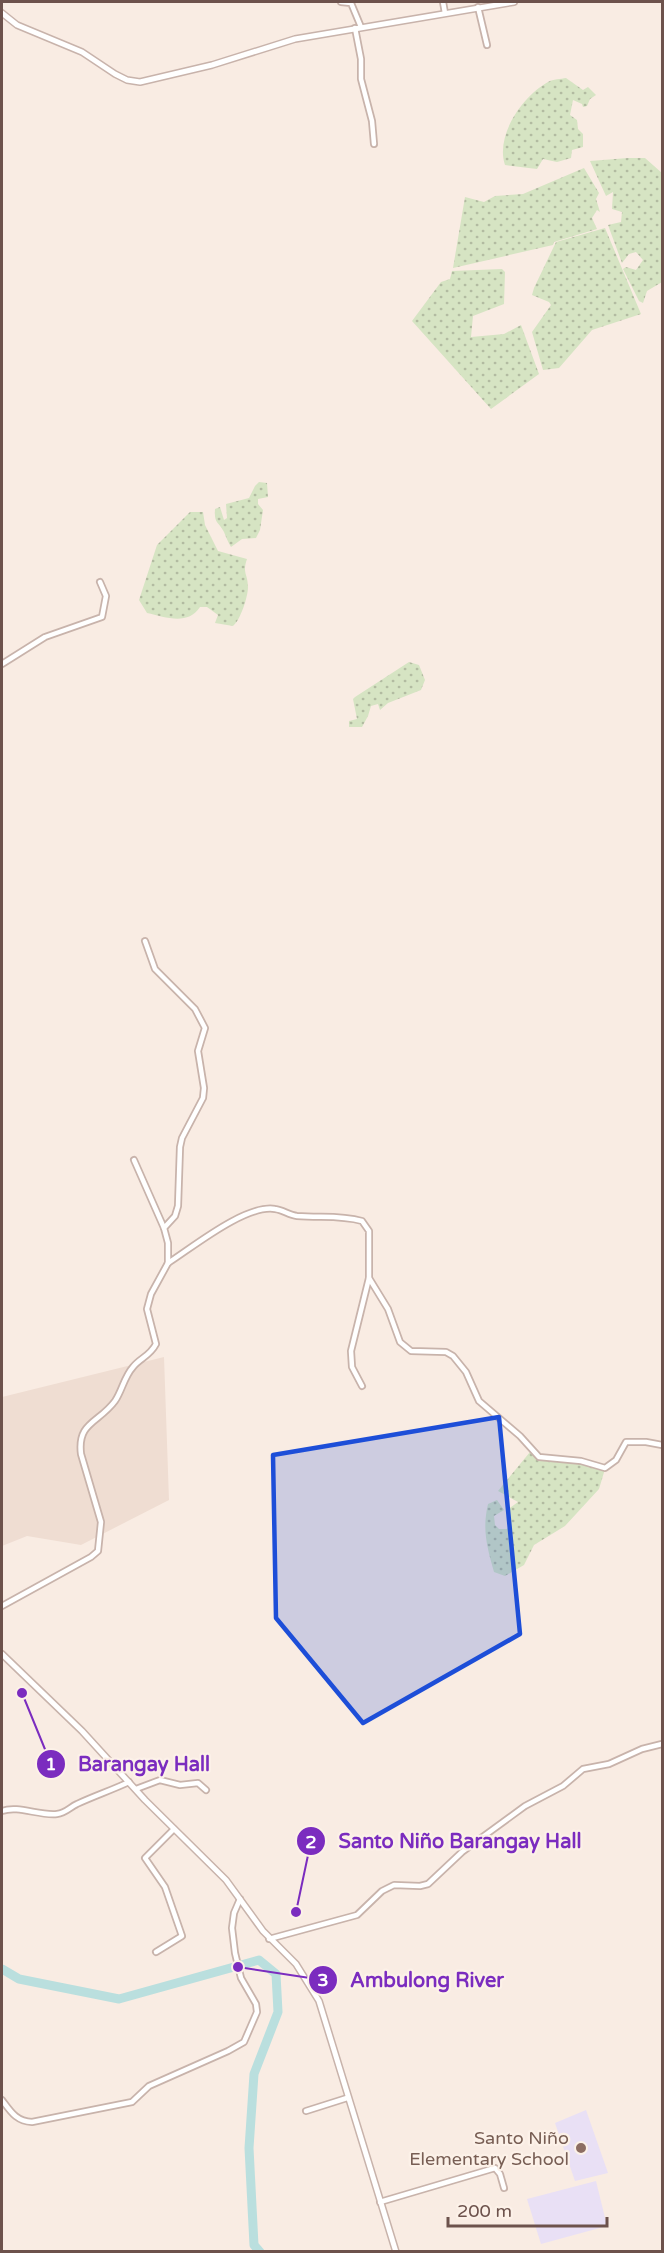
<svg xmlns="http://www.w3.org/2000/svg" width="664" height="2253" font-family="'Varela Round',sans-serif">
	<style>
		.residential { fill: #efddd2 }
		.education { fill: #e9e0f5 }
		.grass { fill: url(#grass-dots) }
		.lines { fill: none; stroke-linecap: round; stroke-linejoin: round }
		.river { stroke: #badfde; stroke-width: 9 }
		.minor-casing { stroke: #c8b3ab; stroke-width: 8 }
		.tertiary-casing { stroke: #c8b3ab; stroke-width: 8 }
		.minor { stroke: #fff; stroke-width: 4.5 }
		.tertiary { stroke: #fff; stroke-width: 5 }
		.marked { fill: #1d4ed8; fill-opacity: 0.2; stroke: #1d4ed8; stroke-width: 4.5; stroke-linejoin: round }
		.education-dot { fill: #8d6e63; stroke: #fcf1e8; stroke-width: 2 }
		.labels { text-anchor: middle; stroke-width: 4.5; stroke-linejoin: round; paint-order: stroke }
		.education-label { font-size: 18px; fill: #785e54; stroke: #fcf1e8; text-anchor: end }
		.leader { fill: none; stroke: #7b2cbf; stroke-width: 2 }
		.callout-dot { fill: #7b2cbf; stroke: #fcf1e8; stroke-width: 2 }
		.mark-label { font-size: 18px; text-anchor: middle; font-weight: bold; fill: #fff }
		.callout-label { font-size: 20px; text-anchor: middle; font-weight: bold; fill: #7b2cbf; stroke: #fcf1e8; stroke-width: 4.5; stroke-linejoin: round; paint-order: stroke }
	</style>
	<defs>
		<pattern id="grass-dots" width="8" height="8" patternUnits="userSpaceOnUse" patternTransform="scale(1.5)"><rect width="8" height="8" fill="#d6e4c3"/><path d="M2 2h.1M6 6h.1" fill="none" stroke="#b2bba1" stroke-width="1.8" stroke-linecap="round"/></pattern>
	</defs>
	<rect width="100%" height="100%" fill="#f9ece3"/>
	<path class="residential" d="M164,1357L169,1500L81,1545L27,1536L2,1546V1397Z"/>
	<g class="education">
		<path d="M586,2110L608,2173L575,2181L555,2123Z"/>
		<path d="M596,2181L607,2226L541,2244L527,2199Z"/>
	</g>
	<g class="grass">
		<path d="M566,78L583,90L588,87L596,95L590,99L587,106L583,107L582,104L573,100L570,115L577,120L578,129L583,134V147L572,150L571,158L557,162L543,159L537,169L505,165C495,135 523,96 548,82C553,79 561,79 566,78Z"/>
		<path d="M628,158H645L662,173V282L647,291L643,303L639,301L623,269L626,267L636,270L643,260L636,252L629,254L622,263L608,225L621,222L622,212L612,209L613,192L606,196L590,161Z"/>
		<path d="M584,168L599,193L596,199L600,212L597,210L592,218L597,229L554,242L553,245L453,268L465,197L484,202L495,196L523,194Z"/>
		<path d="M605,228L641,314L592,330L559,368L543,370L532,332L551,305L549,302L532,295L534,288L556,242Z"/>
		<path d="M502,269L505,272L504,304L473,316L471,337L504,334L521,325L539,374L491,409L412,321L441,282L450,279L452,271Z"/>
		<path d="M259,482L267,483L268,497L258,499V504L263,510L260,530L256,538L242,539L231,547C228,542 226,537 224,532C218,521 214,524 215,509L220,507L224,520L227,518L226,504L249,498L255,486Z"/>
		<path d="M190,512H203L205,525L218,551L247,559C242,573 248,574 248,587C248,597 240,621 233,626L215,623L218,615L207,607H200C188,626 165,617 147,613L139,600L157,545Z"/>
		<path d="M409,662L419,665L425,680L421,690L388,703L380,710L378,704L371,706L368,716L362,727H349V721L357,719L353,699L355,697Z"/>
		<path d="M530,1452L536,1456L566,1459L605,1469L599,1489L565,1526L534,1545L524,1565L505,1576L494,1572C487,1547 482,1530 488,1504L497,1500L504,1510L494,1516L495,1525L499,1529H507L511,1525L509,1515L507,1514V1510L518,1502L498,1491Z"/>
	</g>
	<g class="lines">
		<path class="river" d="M2,1969L19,1979L119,1999L259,1960L276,1974L278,2012L254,2074L249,2148L254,2245L260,2252"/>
		<g class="minor-casing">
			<g id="minor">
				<path d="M341,2L351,3L361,27"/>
				<path d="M443,2L445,13"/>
				<path d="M478,7L487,45"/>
				<path d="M355,28L361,59V79L372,121L374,144"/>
				<path d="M2,664L45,637L102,617L106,596L100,582"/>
				<path d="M134,1160L164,1228"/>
				<path d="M168,1263C193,1247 246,1204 275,1209C283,1210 289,1215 297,1216C320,1218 340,1215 362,1221L369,1231V1278L388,1309L400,1342L411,1351L446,1352L453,1356L466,1372L479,1401L520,1436L539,1457L581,1461L605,1468L616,1460L626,1442H646L662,1445"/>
				<path d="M362,1386L352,1367L351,1351L369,1278"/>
				<path d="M2,1606L91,1557L98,1551L101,1522L81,1454C77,1422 99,1423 115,1401C122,1391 124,1377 133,1367C140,1358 150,1356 156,1344L147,1309L151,1294L168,1263V1243L164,1228L175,1216L178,1206L180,1147L182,1138L203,1098L204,1088L198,1051L205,1028L195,1009L155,969L145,941"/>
				<path d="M136,1789L160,1780L180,1785L198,1783L206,1790"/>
				<path d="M2,1811C18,1805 39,1816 57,1814C66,1813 70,1807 77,1804C94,1796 112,1790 129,1782"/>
				<path d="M269,1939L357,1915L382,1891L394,1885L420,1886L428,1884L462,1852L525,1806L563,1786L583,1769L609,1764L642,1749L662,1744"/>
				<path d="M156,1952L182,1936L165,1887L145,1858L174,1829"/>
				<path d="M2,2100C11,2112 16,2121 32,2122L132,2102L149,2086L228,2051L244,2042L257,2012L256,2004L241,1978L235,1953L232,1928L234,1913L240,1899"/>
				<path d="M306,2111L347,2098"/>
				<path d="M380,2202L495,2168L500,2174L504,2188"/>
			</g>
		</g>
		<g class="tertiary-casing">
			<g id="tertiary">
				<path d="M2,13L17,25L82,52L115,74L127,80L140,82L212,65L295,39L514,2"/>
				<path d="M2,1654L82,1731L145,1800L226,1880L263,1931L296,1964L319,2001L396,2252"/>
			</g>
		</g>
		<use href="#minor" class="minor"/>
		<use href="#tertiary" class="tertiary"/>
	</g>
	<path class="marked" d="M499,1417L520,1634L363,1723L276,1618L273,1455Z"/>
	<circle class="education-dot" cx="581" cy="2148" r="6"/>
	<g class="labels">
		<g class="education-label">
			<text x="569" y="2144">Santo Niño<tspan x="569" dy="21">Elementary School</tspan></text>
		</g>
	</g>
	<path class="leader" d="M22 1693L51 1764M296 1912L311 1841M238 1967L323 1980"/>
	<g class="callout-dot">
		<circle cx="22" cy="1693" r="6"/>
		<circle cx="296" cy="1912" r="6"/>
		<circle cx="238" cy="1967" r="6"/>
		<circle cx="51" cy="1764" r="15"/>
		<circle cx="311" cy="1841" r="15"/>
		<circle cx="323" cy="1980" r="15"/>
	</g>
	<g class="mark-label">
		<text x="51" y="1770">1</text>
		<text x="311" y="1848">2</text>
		<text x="323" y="1986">3</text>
	</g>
	<g class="callout-label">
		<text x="144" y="1771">Barangay Hall</text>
		<text x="460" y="1848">Santo Niño Barangay Hall</text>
		<text x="427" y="1987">Ambulong River</text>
	</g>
	<rect width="664" height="2253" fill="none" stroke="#6d524c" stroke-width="6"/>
	<path d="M448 2217v9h159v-9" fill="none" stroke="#6d524c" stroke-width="3"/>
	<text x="457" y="2217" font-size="18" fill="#6d524c" stroke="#fcf1e8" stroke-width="4.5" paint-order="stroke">200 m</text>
</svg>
